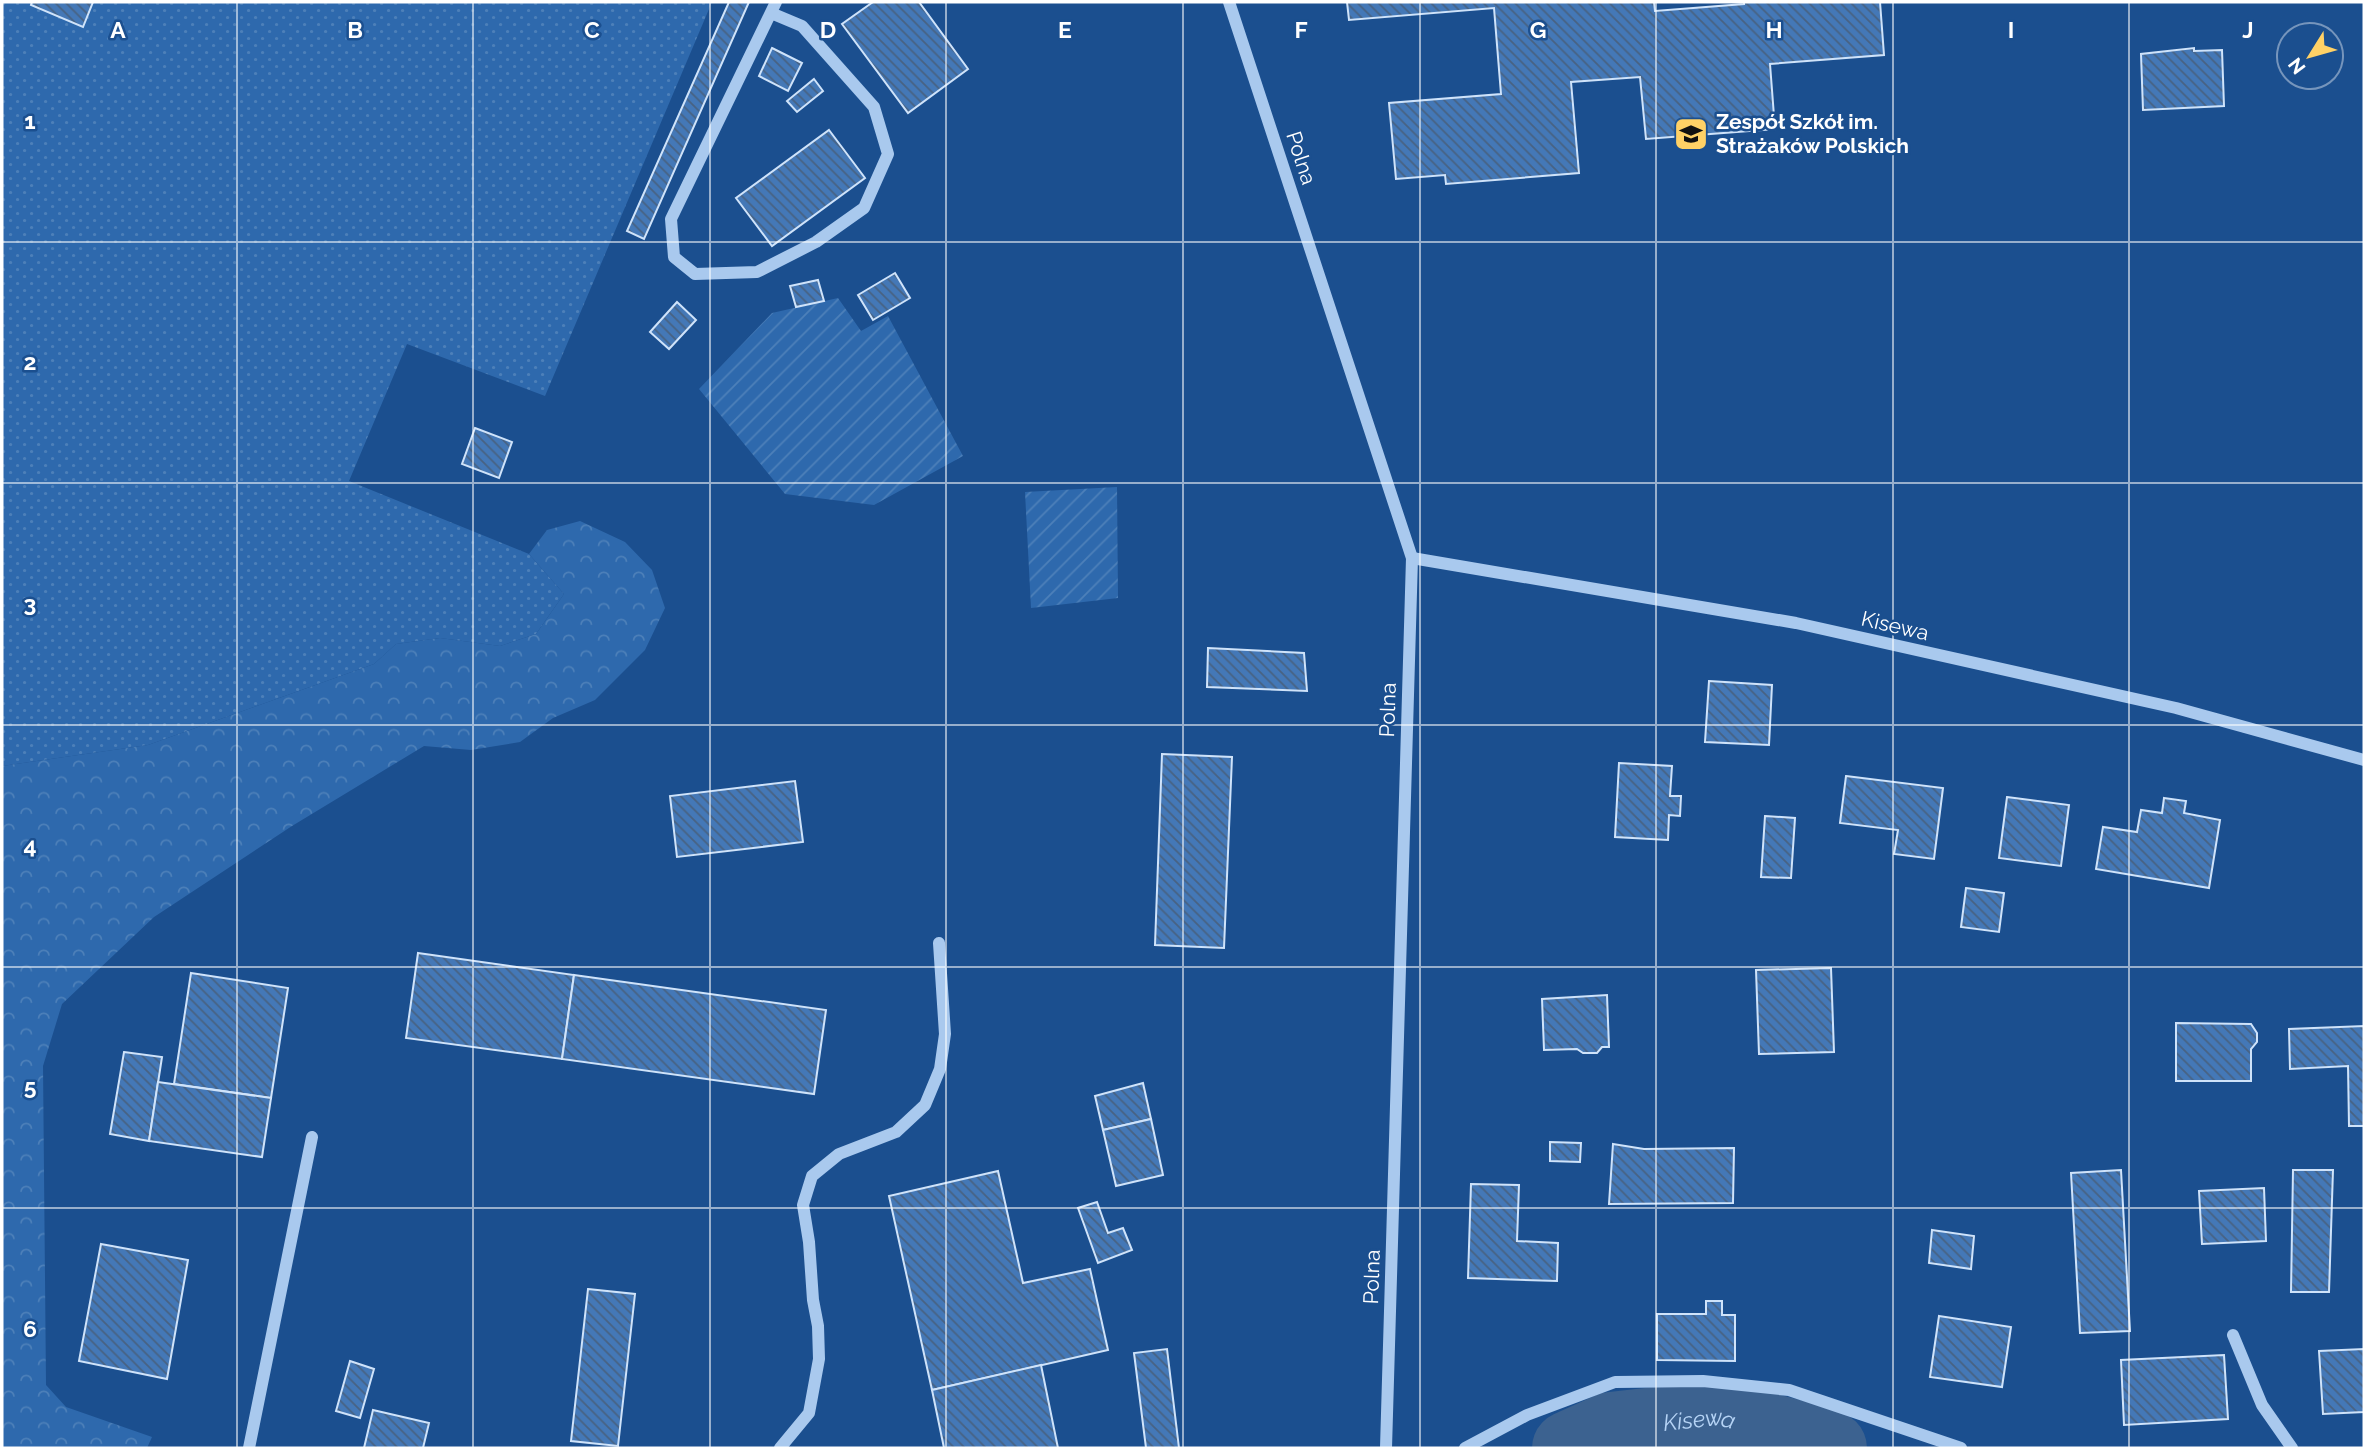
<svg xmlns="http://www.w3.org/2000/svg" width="2366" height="1450" font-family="Raleway,sans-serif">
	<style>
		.grass { fill: url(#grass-dots) }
		.forest { fill: url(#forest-crowns) }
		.garden { fill: url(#garden-furrows) }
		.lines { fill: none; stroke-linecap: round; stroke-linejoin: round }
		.river { stroke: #3c6290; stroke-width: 74 }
		.building { fill: url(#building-back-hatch); stroke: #cfe3fa; stroke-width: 2 }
		.minor { stroke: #a9c9ee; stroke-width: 12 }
		.grid { fill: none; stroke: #fff; stroke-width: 2; stroke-opacity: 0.55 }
		.labels { text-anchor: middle; stroke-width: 5; stroke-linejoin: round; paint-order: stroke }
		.poi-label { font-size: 21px; font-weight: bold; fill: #fff; stroke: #1b4f8f; text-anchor: start }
		.street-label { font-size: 21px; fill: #fff; stroke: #1b4f8f }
		.water-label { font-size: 23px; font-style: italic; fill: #b5d3f5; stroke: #1b4f8f }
		.grid-label { font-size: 23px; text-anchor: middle; font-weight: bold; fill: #fff; stroke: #1b4f8f; stroke-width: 5; stroke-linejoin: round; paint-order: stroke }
	</style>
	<defs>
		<pattern id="grass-dots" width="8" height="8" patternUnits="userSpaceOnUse" patternTransform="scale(1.75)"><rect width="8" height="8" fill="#2e69ad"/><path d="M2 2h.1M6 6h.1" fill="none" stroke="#4d80b9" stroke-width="1.8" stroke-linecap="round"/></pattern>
		<pattern id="forest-crowns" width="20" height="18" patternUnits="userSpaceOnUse" patternTransform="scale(1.75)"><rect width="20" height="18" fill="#2e69ad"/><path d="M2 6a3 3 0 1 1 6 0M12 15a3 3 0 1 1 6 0" fill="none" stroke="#4d80b9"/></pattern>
		<pattern id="garden-furrows" width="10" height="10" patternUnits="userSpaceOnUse" patternTransform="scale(1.75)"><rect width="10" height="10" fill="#2e69ad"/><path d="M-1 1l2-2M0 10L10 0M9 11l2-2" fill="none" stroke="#4d80b9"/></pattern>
		<pattern id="building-back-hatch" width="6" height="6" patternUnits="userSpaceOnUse" patternTransform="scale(1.75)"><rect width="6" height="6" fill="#4478b7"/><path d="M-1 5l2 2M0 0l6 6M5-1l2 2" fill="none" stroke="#486282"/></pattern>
	</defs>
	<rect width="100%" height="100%" fill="#1b4f8f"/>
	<path class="grass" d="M2,2H712L545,396L407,344L349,481L529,554L564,594L536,634L500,646L440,638L396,644L374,664L148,745L2,766Z"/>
	<path class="forest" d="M580,521L625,542L652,570L665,608L645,650L595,700L553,718L520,742L471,750L424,746L292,826L154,917L62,1004L43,1066L46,1385L66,1407L152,1437L147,1448H2V766L148,745L374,664L396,644L440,638L500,646L536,634L564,594L529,554L547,530Z"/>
	<g class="garden">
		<path d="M838,298L861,331L888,316L963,456L874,505L785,494L699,389L772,313Z"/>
		<path d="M1117,487L1118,598L1031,608L1025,492Z"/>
	</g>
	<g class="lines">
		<path class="river" id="s1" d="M1569,1448L1611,1429L1718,1417L1815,1442L1830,1448"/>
	</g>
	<g class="building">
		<path d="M32,2H93L83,27L31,5Z"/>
		<path d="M729,2H749L644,239L627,231Z"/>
		<path d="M873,2H919L968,69L908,113L842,24Z"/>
		<path d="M1347,2H1654L1655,11L1744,4V2H1880L1884,55L1770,64L1775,129L1646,139L1640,77L1571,82L1579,173L1446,184L1445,175L1396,179L1389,103L1501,94L1494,8L1349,20Z"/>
		<path d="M772,48L802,63L788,91L759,76Z"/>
		<path d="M2194,48V51L2222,50L2224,106L2143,110L2141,54Z"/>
		<path d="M814,79L823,91L797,112L787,101Z"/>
		<path d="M829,130L865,178L772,246L736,198Z"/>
		<path d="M895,273L910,298L873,320L858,295Z"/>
		<path d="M818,280L824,301L796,307L790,286Z"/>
		<path d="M677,302L696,320L669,349L650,332Z"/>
		<path d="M475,428L512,442L499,478L462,464Z"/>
		<path d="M1208,648L1304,653L1307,691L1207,687Z"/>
		<path d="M1709,681L1772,685L1769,745L1705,742Z"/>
		<path d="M1162,754L1232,757L1224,948L1155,945Z"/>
		<path d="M1619,763L1672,766L1670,796H1681L1680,816L1669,815L1668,840L1615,837Z"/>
		<path d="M1846,776L1943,788L1934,859L1894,854L1898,830L1840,823Z"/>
		<path d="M795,781L803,842L677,857L670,796Z"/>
		<path d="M2007,797L2069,805L2061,866L1999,858Z"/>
		<path d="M2164,798L2186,801L2184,813L2220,820L2209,888L2096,869L2103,827L2137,832L2141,810L2162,813Z"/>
		<path d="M1765,816L1795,818L1791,878L1761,877Z"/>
		<path d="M1966,888L2004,893L1999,932L1961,927Z"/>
		<path d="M418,953L574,975L562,1059L406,1038Z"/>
		<path d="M1831,968L1834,1052L1759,1054L1756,970Z"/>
		<path d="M191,973L288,988L271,1098L174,1084Z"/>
		<path d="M574,975L826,1010L814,1094L562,1059Z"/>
		<path d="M1607,995L1609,1047H1602L1597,1053H1583L1577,1049L1544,1050L1542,999Z"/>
		<path d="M2176,1023L2251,1024L2257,1033V1042L2251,1049V1081H2176Z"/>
		<path d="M2364,1026V1126H2349L2348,1066L2290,1069L2289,1029Z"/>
		<path d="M124,1052L162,1057L149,1141L110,1134Z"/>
		<path d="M158,1082L271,1098L262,1157L149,1141Z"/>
		<path d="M1143,1083L1151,1119L1103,1130L1095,1096Z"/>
		<path d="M1151,1119L1163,1175L1116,1186L1103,1130Z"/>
		<path d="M1550,1142L1581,1143L1580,1162L1550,1161Z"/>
		<path d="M1613,1144L1644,1149L1734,1148L1733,1203L1609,1204Z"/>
		<path d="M2121,1170L2130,1331L2080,1333L2071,1173Z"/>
		<path d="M2293,1170H2333L2329,1292H2291Z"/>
		<path d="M998,1171L1023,1283L1090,1269L1108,1350L932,1390L889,1196Z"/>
		<path d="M1471,1184L1519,1185L1517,1241L1558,1243L1557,1281L1468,1278Z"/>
		<path d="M2264,1188L2266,1241L2202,1244L2199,1191Z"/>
		<path d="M1097,1202L1108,1233L1123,1228L1132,1250L1098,1263L1078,1208Z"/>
		<path d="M1932,1230L1974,1236L1971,1269L1929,1263Z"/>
		<path d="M101,1244L188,1260L167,1379L79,1361Z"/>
		<path d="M588,1289L635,1294L618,1446L571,1441Z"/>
		<path d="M1706,1301H1722V1315H1735V1361L1657,1360V1314H1706Z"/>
		<path d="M1939,1316L2011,1327L2002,1387L1930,1377Z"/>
		<path d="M1167,1349L1179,1448H1146L1134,1353Z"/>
		<path d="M2364,1349V1412L2323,1414L2319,1351Z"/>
		<path d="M2224,1355L2228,1419L2124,1425L2121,1360Z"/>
		<path d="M350,1361L374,1369L360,1418L336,1411Z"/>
		<path d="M1041,1365L1058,1448H944L932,1390Z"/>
		<path d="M373,1410L429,1423L423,1448H364Z"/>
	</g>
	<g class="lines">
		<g class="minor">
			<path d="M1229,2L1412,558L1386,1448"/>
			<path d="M771,13L802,26L874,107L888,154L864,208L816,242L757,272L695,274L674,257L671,219L776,2"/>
			<path d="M1412,558L1796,623L2176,708L2364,760"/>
			<path d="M2233,1335L2262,1405L2292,1448"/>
			<path d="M249,1448L312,1137"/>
			<path d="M780,1448L809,1413L819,1359L818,1326L813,1300L809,1242L803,1205L812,1176L839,1154L896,1132L925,1105L940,1069L945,1034L939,943"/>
			<path d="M1465,1448L1527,1415L1615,1382L1703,1381L1789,1390L1961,1448"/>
		</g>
	</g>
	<path class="grid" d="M237,2V1448M473,2V1448M710,2V1448M946,2V1448M1183,2V1448M1420,2V1448M1656,2V1448M1893,2V1448M2129,2V1448M2,242H2364M2,483H2364M2,725H2364M2,967H2364M2,1208H2364"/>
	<defs>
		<g id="school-square" transform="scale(1.75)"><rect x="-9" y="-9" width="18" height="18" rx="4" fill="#ffd166" stroke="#1b4f8f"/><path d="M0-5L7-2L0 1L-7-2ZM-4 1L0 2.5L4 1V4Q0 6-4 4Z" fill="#111"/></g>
	</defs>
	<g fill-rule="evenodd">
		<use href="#school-square" x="1691" y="134"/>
	</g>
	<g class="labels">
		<g class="poi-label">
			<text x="1716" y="129">Zespół Szkół im.<tspan x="1716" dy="24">Strażaków Polskich</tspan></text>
		</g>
		<g class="street-label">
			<text transform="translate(1301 158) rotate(72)" y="7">Polna</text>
			<text transform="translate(1895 626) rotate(13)" y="7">Kisewa</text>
			<text transform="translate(1388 710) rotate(-88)" y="7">Polna</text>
			<text transform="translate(1372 1277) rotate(-88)" y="7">Polna</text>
		</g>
		<g class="water-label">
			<text dy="8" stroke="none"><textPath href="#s1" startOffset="135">Kisewa</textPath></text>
		</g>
	</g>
	<g class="grid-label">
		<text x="118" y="38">A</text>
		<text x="355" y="38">B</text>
		<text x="592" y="38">C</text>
		<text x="828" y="38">D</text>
		<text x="1065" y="38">E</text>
		<text x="1301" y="38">F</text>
		<text x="1538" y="38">G</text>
		<text x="1774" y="38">H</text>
		<text x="2011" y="38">I</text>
		<text x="2248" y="38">J</text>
		<text x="30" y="129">1</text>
		<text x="30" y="370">2</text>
		<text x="30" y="612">3</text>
		<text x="30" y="854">4</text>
		<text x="30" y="1095">5</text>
		<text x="30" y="1337">6</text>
	</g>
	<rect width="2366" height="1450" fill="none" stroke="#ffffff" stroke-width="7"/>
	<g transform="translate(2310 56) rotate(233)"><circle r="33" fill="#1b4f8f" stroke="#7695bc" stroke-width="2"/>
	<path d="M0-5L12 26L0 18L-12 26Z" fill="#ffd166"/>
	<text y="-10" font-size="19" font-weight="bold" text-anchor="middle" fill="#ffffff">N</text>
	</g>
</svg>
